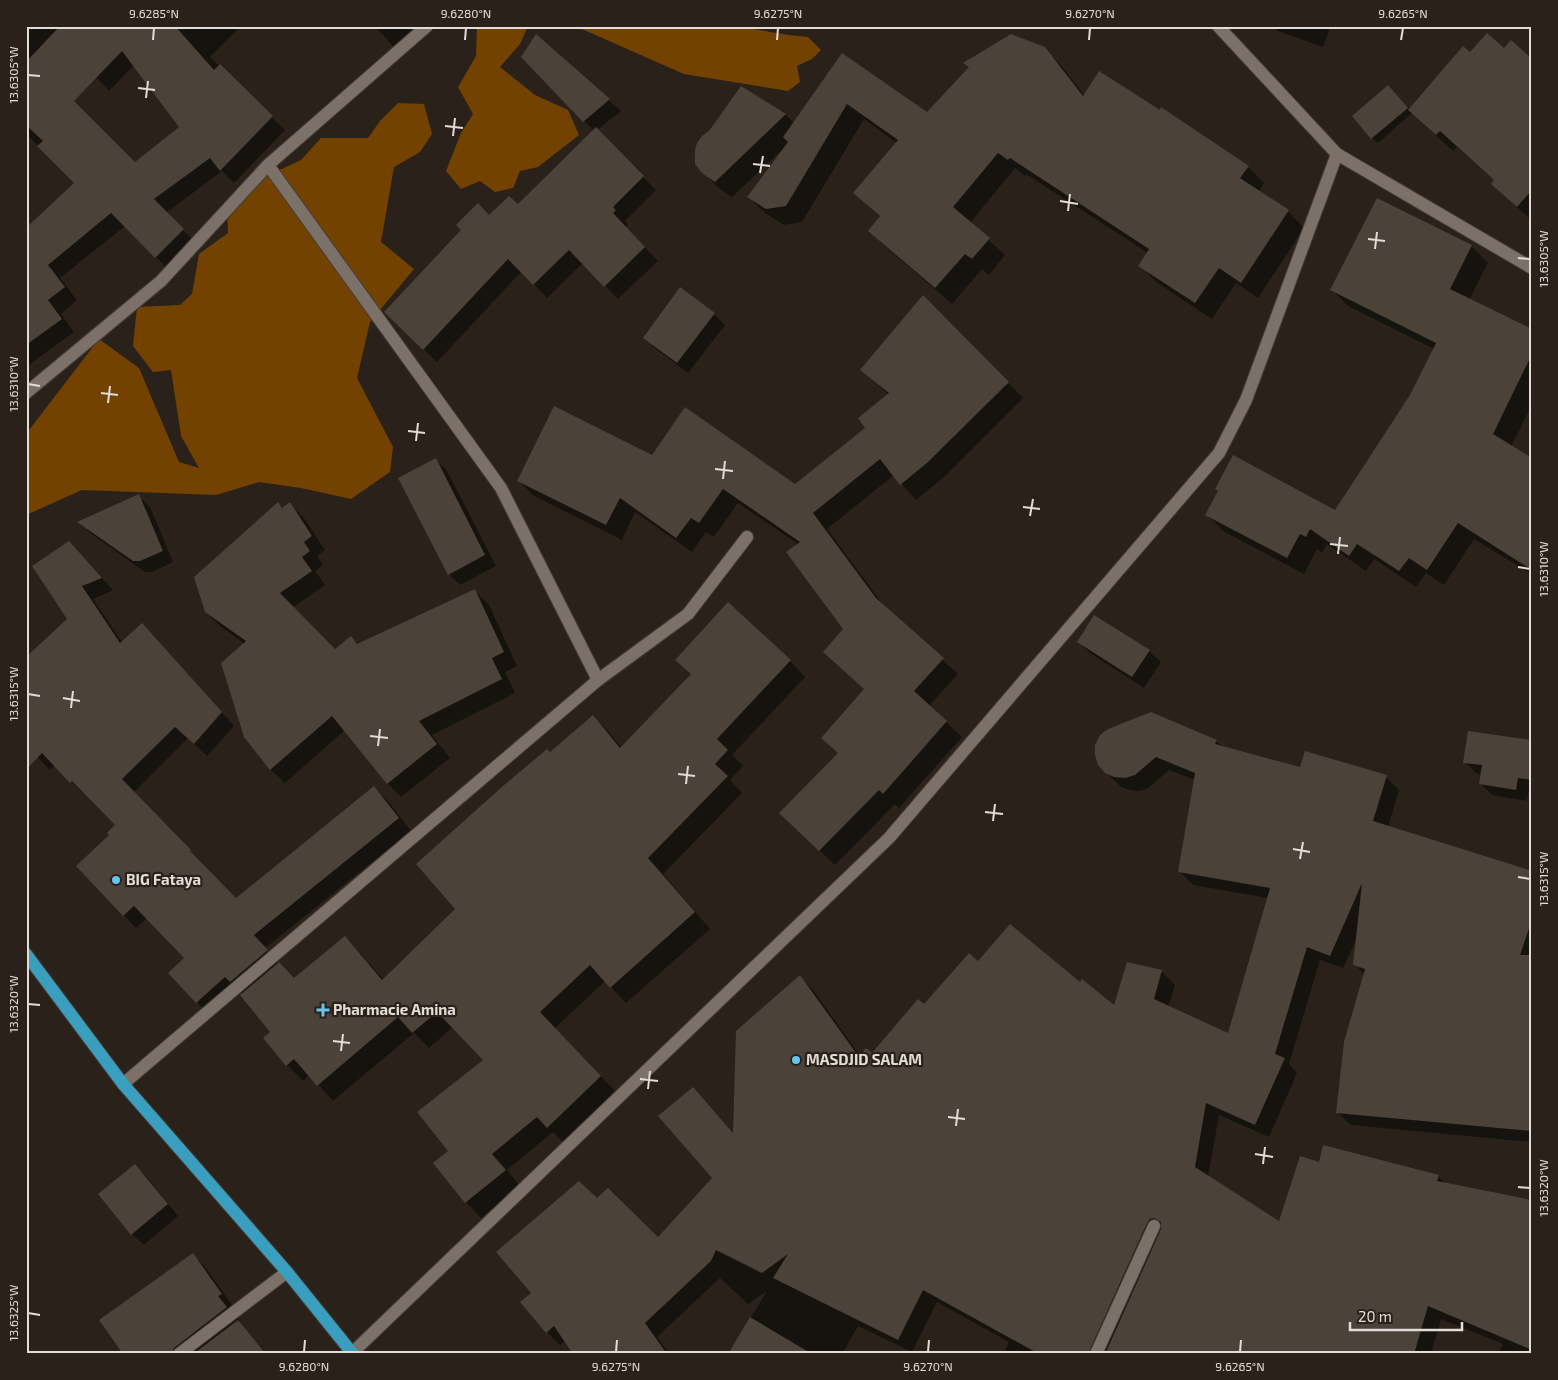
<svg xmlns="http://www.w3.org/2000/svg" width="1558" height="1380" font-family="'Exo 2',sans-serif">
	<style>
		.forest { fill: #734200 }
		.shadow { fill: #0007 }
		.building { fill: #4b423a; fill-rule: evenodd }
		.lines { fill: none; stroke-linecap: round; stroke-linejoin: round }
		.minor-casing { stroke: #443d38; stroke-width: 14 }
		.major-casing { stroke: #443d38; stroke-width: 14 }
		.minor { stroke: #7b7168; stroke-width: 12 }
		.major { stroke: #3a9fbe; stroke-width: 12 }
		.ticks { fill: none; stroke: #e2ddd8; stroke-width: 2 }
		.poi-dot { fill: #65c5ef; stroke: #2a221a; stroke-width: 2 }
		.labels { text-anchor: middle; stroke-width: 4.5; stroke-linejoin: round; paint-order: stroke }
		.poi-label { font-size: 15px; font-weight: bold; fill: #e2ddd8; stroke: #2a221a; text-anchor: start }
		.neatline { fill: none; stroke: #e2ddd8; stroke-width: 2 }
		.ticks-label { font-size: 12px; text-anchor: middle; fill: #e2ddd8 }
	</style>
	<rect width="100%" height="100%" fill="#2a221a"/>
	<g class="forest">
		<path d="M477,26H528L520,44L500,67L535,95L568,110L579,135L538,167L520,171L513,188L495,192L480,181L461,189L446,171L461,133L473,114L458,87L476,56Z"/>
		<path d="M575,26H736L788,35L808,37L821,50L812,59L797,66L800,82L788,91L684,74Z"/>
		<path d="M398,103L424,104L432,134L420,152L394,167L381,242L414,269L370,322L357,378L393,447L390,472L351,499L301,488L259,482L216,495L82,490L26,515V434L99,339L139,368L179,462L199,468L181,436L171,370L153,372L133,346L137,307L180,305L192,294L199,254L228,233L227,206L257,170L282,169L301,160L321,138H368L380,121Z"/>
	</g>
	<g class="shadow">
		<path d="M26,26H241L210,57L285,130L234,183L222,171L166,213L196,243L169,270L125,226L60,278L77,300L61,314L74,332L26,367V230L76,183L26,134V121L135,163L181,128L134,65L109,91L70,48L26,83Z"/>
		<path d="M375,26H437L402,56Z"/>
		<path d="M1273,26H1331L1323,47L1278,31Z"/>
		<path d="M536,36L621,111L597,130L656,190L625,221L628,224L625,227L658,261L618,299L583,263L547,298L522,271L437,362L386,312L490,217L518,206L594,131L522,57Z"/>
		<path d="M1044,48L1061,65L1084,95L1248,167L1264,183L1259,192L1288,211L1304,228L1258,298L1236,283L1212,319L1156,282L1140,265L1148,253L1026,174L1025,176L1015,168L970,223L1005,255L989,275L982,269L952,304L886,247L870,231L881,218L855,193L897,143L864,119L802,222L784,225L765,213L749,197L782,152L781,151L732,197L721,190L703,172L710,132L742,88L786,115L794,123L842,55L927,114Z"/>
		<path d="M1504,50L1532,60V221L1492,184L1495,181L1457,147L1453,151L1412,113L1378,143L1372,138L1393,92L1409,110L1470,54Z"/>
		<path d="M1471,246L1488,263L1469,300L1532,331V404L1511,447L1532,459V574L1474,539L1444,585L1426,573L1416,587L1374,559L1366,571L1327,544L1322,553L1317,549L1304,574L1223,531L1207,514L1336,511L1411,396L1434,349L1348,306L1332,290Z"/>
		<path d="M923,297L1023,398L943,478L916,500L894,475L827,529L887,610L958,674L929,706L962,737L899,808L895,804L835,865L796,828L839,754L823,738L865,690L845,629L798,544L738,503L714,537L706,532L692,552L635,512L622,540L534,496L519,481L652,457L795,486L867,428L889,395L862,370Z"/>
		<path d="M714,314L725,325L688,373L656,349L645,338Z"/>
		<path d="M26,374L31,380L26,384Z"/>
		<path d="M436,460L447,471L496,566L460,585L449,574Z"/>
		<path d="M138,496L150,507L173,562L152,572H145L90,533L79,522Z"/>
		<path d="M277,503L283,509L290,504L304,518L325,550L317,556L323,565L315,571L325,585L292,608L335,650L351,638L358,645L475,591L489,605L517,666L505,672L515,693L432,735L450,758L401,797L387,783L345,730L285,783L271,770L246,736L245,644L220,626L206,612Z"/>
		<path d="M69,543L113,590L93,599L122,642L142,624L234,726L207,756L188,738L134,792L236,900L374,788L387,800L411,831L265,948L295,980L345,937L360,953L384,980L456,909L550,753L593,717L609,732L622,748L790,661L805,677L732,755L743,766L730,780L742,793L663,874L710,929L626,1003L605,981L555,1028L616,1092L563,1142L553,1132L507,1170L520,1186L481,1218L466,1202L450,1151L485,1060L453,1027L429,1048L414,1033L333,1101L309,1075L303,1081L287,1065L265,1038L272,1032L238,989L209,1015L170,973L186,958L147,918L136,928L77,866L110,835L116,825L85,793L84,794L55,765L50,770L26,745V656L28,657L69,619Z"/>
		<path d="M1079,642L1149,651L1161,662L1144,688L1090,653Z"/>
		<path d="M1216,741L1223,747L1301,768L1386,777L1399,790L1388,827L1532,873V1142L1351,1125L1337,1112L1365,975L1354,964L1357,938L1343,968L1320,960L1289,1064L1297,1073L1269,1137L1219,1115L1208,1177L1279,1223L1320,1164L1438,1176L1446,1184L1531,1201L1532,1197V1354H1498L1503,1344L1441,1319L1431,1354H1003L1009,1342L937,1302L912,1352L858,1326L842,1354H729L767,1291L748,1304L720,1278L657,1337L669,1354H575L566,1340L560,1345L547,1332L533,1293L597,1200L658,1239L713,1178L693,1088L734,1134L800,977L813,990L861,1057L872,1055L924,1006L978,963L1080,984L1115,1007L1162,972L1175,985L1168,1007L1229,1034L1268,898L1193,885L1180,872L1195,780L1169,770L1148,788L1139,791L1129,790L1120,786L1099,765Z"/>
		<path d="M1532,741V789L1529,788L1527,801L1492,795L1481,784L1482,774L1476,773L1465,762Z"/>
		<path d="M134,1165L146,1176L178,1216L144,1245L132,1234Z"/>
		<path d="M193,1255L206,1268L234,1308L231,1310L240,1321L238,1322L267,1354H124Z"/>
	</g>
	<g class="building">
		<path d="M60,26H175L214,70L220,64L273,116L220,171L210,158L154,199L184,229L155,258L111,213L48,265L65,287L48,300L62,319L26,345V228L74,183L37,146L43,141L26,125V62ZM122,51L179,127L135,162L74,101Z"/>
		<path d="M1487,33L1504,48L1511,40L1532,59V190L1517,207L1491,184L1494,180L1440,131L1436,135L1408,110L1463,46L1470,52Z"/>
		<path d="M536,34L610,99L583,122L521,57Z"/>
		<path d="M1011,34L1045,47L1083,96L1099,71L1160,110L1161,107L1249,166L1240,178L1289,210L1241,283L1219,268L1195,303L1138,266L1149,249L1010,158L1008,160L998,153L953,207L990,238L972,259L965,254L935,288L868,231L880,216L853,193L898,140L847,104L786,206L766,209L747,197L788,142L783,137L842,53L927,112L969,67L963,63Z"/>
		<path d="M1388,85L1408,108L1371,139L1352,116Z"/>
		<path d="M741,86L786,114L715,182L702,173L695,164V150L697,143L702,136L709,131Z"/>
		<path d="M596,127L644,176L613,207L616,210L613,213L645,247L604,287L569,250L533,285L508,259L423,350L384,312L461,230L456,225L478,203L489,215L509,196L518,204Z"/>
		<path d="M1377,198L1472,245L1450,289L1532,329V354L1493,434L1532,458V570L1458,523L1427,570L1409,558L1399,571L1357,544L1349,556L1310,529L1306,537L1300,534L1287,558L1205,515L1218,491L1215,489L1233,455L1335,510L1410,395L1436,343L1330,290Z"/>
		<path d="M680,287L715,313L677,363L643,338Z"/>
		<path d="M923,295L1009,382L927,463L900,485L880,459L813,513L876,598L944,658L914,691L947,721L883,794L879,790L819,851L779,813L838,753L821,738L864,689L823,652L843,629L786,552L800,542L723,489L699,523L691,518L676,538L620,498L606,525L517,481L554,406L652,455L685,407L795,484L865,428L858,418L889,393L860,370Z"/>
		<path d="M436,458L485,555L448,575L398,478Z"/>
		<path d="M139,494L163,551L140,561H133L77,522Z"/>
		<path d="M278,502L282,508L290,502L312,536L304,542L310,551L302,557L312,571L280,593L335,649L351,636L357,644L475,589L504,652L492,658L502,679L419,721L437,744L387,784L332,716L270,770L244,737L221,663L246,641L205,612L194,577Z"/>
		<path d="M69,541L102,578L82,586L120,643L142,623L222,712L194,744L175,727L122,779L191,850L190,851L236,898L374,786L399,818L254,935L268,950L230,982L225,977L196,1003L168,973L184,958L134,906L123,916L76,866L109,835L107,833L115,825L72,781L70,783L42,753L26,770V657L67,619L32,566Z"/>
		<path d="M728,602L791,660L717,739L728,750L715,764L728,776L648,858L695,912L610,988L590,965L540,1012L601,1076L547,1128L537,1117L492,1154L506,1170L465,1203L433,1163L448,1151L417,1112L483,1060L437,1012L412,1033L398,1017L317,1086L294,1059L286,1066L263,1038L270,1032L240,995L279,962L294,978L345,936L382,980L455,909L416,864L503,786L547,749L550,752L593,715L620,748L691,674L675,660Z"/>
		<path d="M1094,615L1150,650L1132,677L1077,642Z"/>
		<path d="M1151,712L1217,740L1215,744L1300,767L1305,751L1387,775L1373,821L1532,871V919L1520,955H1532V1131L1336,1113L1344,1042L1365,969L1353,965L1362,883L1330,956L1307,947L1275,1054L1285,1058L1255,1125L1206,1103L1195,1167L1279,1221L1300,1156L1319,1162L1323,1145L1439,1175L1437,1181L1532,1200V1350L1428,1306L1414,1354H1105L1161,1229V1222L1154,1218L1150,1219L1147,1223L1088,1354H1039L923,1290L898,1340L773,1278L788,1254L762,1273L716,1250L711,1261L645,1323L667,1354H573L554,1326L546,1333L520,1302L531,1293L496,1252L579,1181L597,1198L608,1188L658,1237L712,1178L658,1116L693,1087L733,1133L736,1031L800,975L859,1057L866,1048L872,1053L918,999L924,1004L969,953L978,961L1010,924L1080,982L1082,979L1114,1005L1127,962L1162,970L1154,999L1228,1033L1270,888L1178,872L1195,773L1156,757L1135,775L1125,778L1114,777L1105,773L1098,765L1095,755V745L1100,735L1108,729Z"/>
		<path d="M1468,731L1532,740V780L1518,778L1516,790L1479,784L1482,765L1463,763Z"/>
		<path d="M135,1164L168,1204L131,1235L98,1194Z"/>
		<path d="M193,1253L222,1294L218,1296L227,1307L174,1348L171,1354H123L99,1320Z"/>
		<path d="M750,1317L812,1354H728Z"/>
		<path d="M238,1320L266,1354H193Z"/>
	</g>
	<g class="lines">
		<g class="minor-casing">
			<g id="minor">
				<path d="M1218,26L1337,154L1532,268"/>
				<path d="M26,393L161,281L268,165L427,26"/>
				<path d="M598,680L688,614L747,537"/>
				<path d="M123,1084L598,680L501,488L268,165"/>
				<path d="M352,1353L889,838L1219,453L1246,400L1337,154"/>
				<path d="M179,1354L287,1272"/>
				<path d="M1096,1354L1154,1226"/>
			</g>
		</g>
		<g class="major-casing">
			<path id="major" d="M26,954L123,1084L287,1272L353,1354"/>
		</g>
		<use href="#minor" class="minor"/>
		<use href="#major" class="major"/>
	</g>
	<path class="ticks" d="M153,40L154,28M465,40L466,28M777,40L778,28M1089,40L1090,28M1401,40L1403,28M28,75L40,76M138,88L155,90M146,98L148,81M445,126L463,128M453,136L455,118M753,164L770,166M760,173L763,156M1060,201L1078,204M1068,211L1070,194M1368,239L1385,241M1375,249L1377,232M1518,258L1530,259M28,384L40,386M101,393L118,395M108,403L110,386M408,431L425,433M416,441L418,423M715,469L733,471M723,479L725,461M1023,507L1040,509M1030,516L1033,499M1330,544L1348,546M1338,554L1340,537M1518,567L1530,569M28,694L40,696M63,698L80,701M71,708L73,691M370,736L388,738M378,746L380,729M678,774L695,776M686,784L688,766M985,812L1003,814M993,821L995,804M1293,849L1310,852M1300,859L1303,842M1518,877L1530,879M28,1004L40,1005M333,1041L350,1043M341,1051L343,1034M640,1079L658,1081M648,1089L650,1071M948,1117L965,1119M956,1126L958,1109M1255,1154L1273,1157M1263,1164L1265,1147M1518,1187L1530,1188M28,1313L40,1315M304,1352L305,1340M616,1352L617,1340M928,1352L929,1340M1240,1352L1241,1340"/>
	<g class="poi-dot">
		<circle cx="116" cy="880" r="5"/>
		<path d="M320.5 1002.5h5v5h5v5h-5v5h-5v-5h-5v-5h5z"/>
		<circle cx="796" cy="1060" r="5"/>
	</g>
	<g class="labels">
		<g class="poi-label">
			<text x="126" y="885">BIG Fataya</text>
			<text x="333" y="1015">Pharmacie Amina</text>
			<text x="806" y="1065">MASDJID SALAM</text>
		</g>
	</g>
	<rect width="1558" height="1380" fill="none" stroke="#2a221a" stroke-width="55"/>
	<path d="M1350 1322v8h112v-8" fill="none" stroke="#e2ddd8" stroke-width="2.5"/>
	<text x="1358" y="1322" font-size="15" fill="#e2ddd8" stroke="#2a221a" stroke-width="4" paint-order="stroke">20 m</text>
	<rect x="28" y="28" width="1502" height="1324" class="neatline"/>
	<g class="ticks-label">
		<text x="154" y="18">9.6285°N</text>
		<text x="466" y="18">9.6280°N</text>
		<text x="778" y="18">9.6275°N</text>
		<text x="1090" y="18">9.6270°N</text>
		<text x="1403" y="18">9.6265°N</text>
		<text transform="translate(14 75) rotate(-90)" y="4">13.6305°W</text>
		<text transform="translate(1544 259) rotate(-90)" y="4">13.6305°W</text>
		<text transform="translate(14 384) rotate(-90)" y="4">13.6310°W</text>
		<text transform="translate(1544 569) rotate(-90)" y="4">13.6310°W</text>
		<text transform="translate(14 694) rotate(-90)" y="4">13.6315°W</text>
		<text transform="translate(1544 879) rotate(-90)" y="4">13.6315°W</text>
		<text transform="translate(14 1004) rotate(-90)" y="4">13.6320°W</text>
		<text transform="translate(1544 1188) rotate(-90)" y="4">13.6320°W</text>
		<text transform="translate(14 1313) rotate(-90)" y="4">13.6325°W</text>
		<text x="304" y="1371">9.6280°N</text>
		<text x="616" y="1371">9.6275°N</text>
		<text x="928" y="1371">9.6270°N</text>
		<text x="1240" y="1371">9.6265°N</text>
	</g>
</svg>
